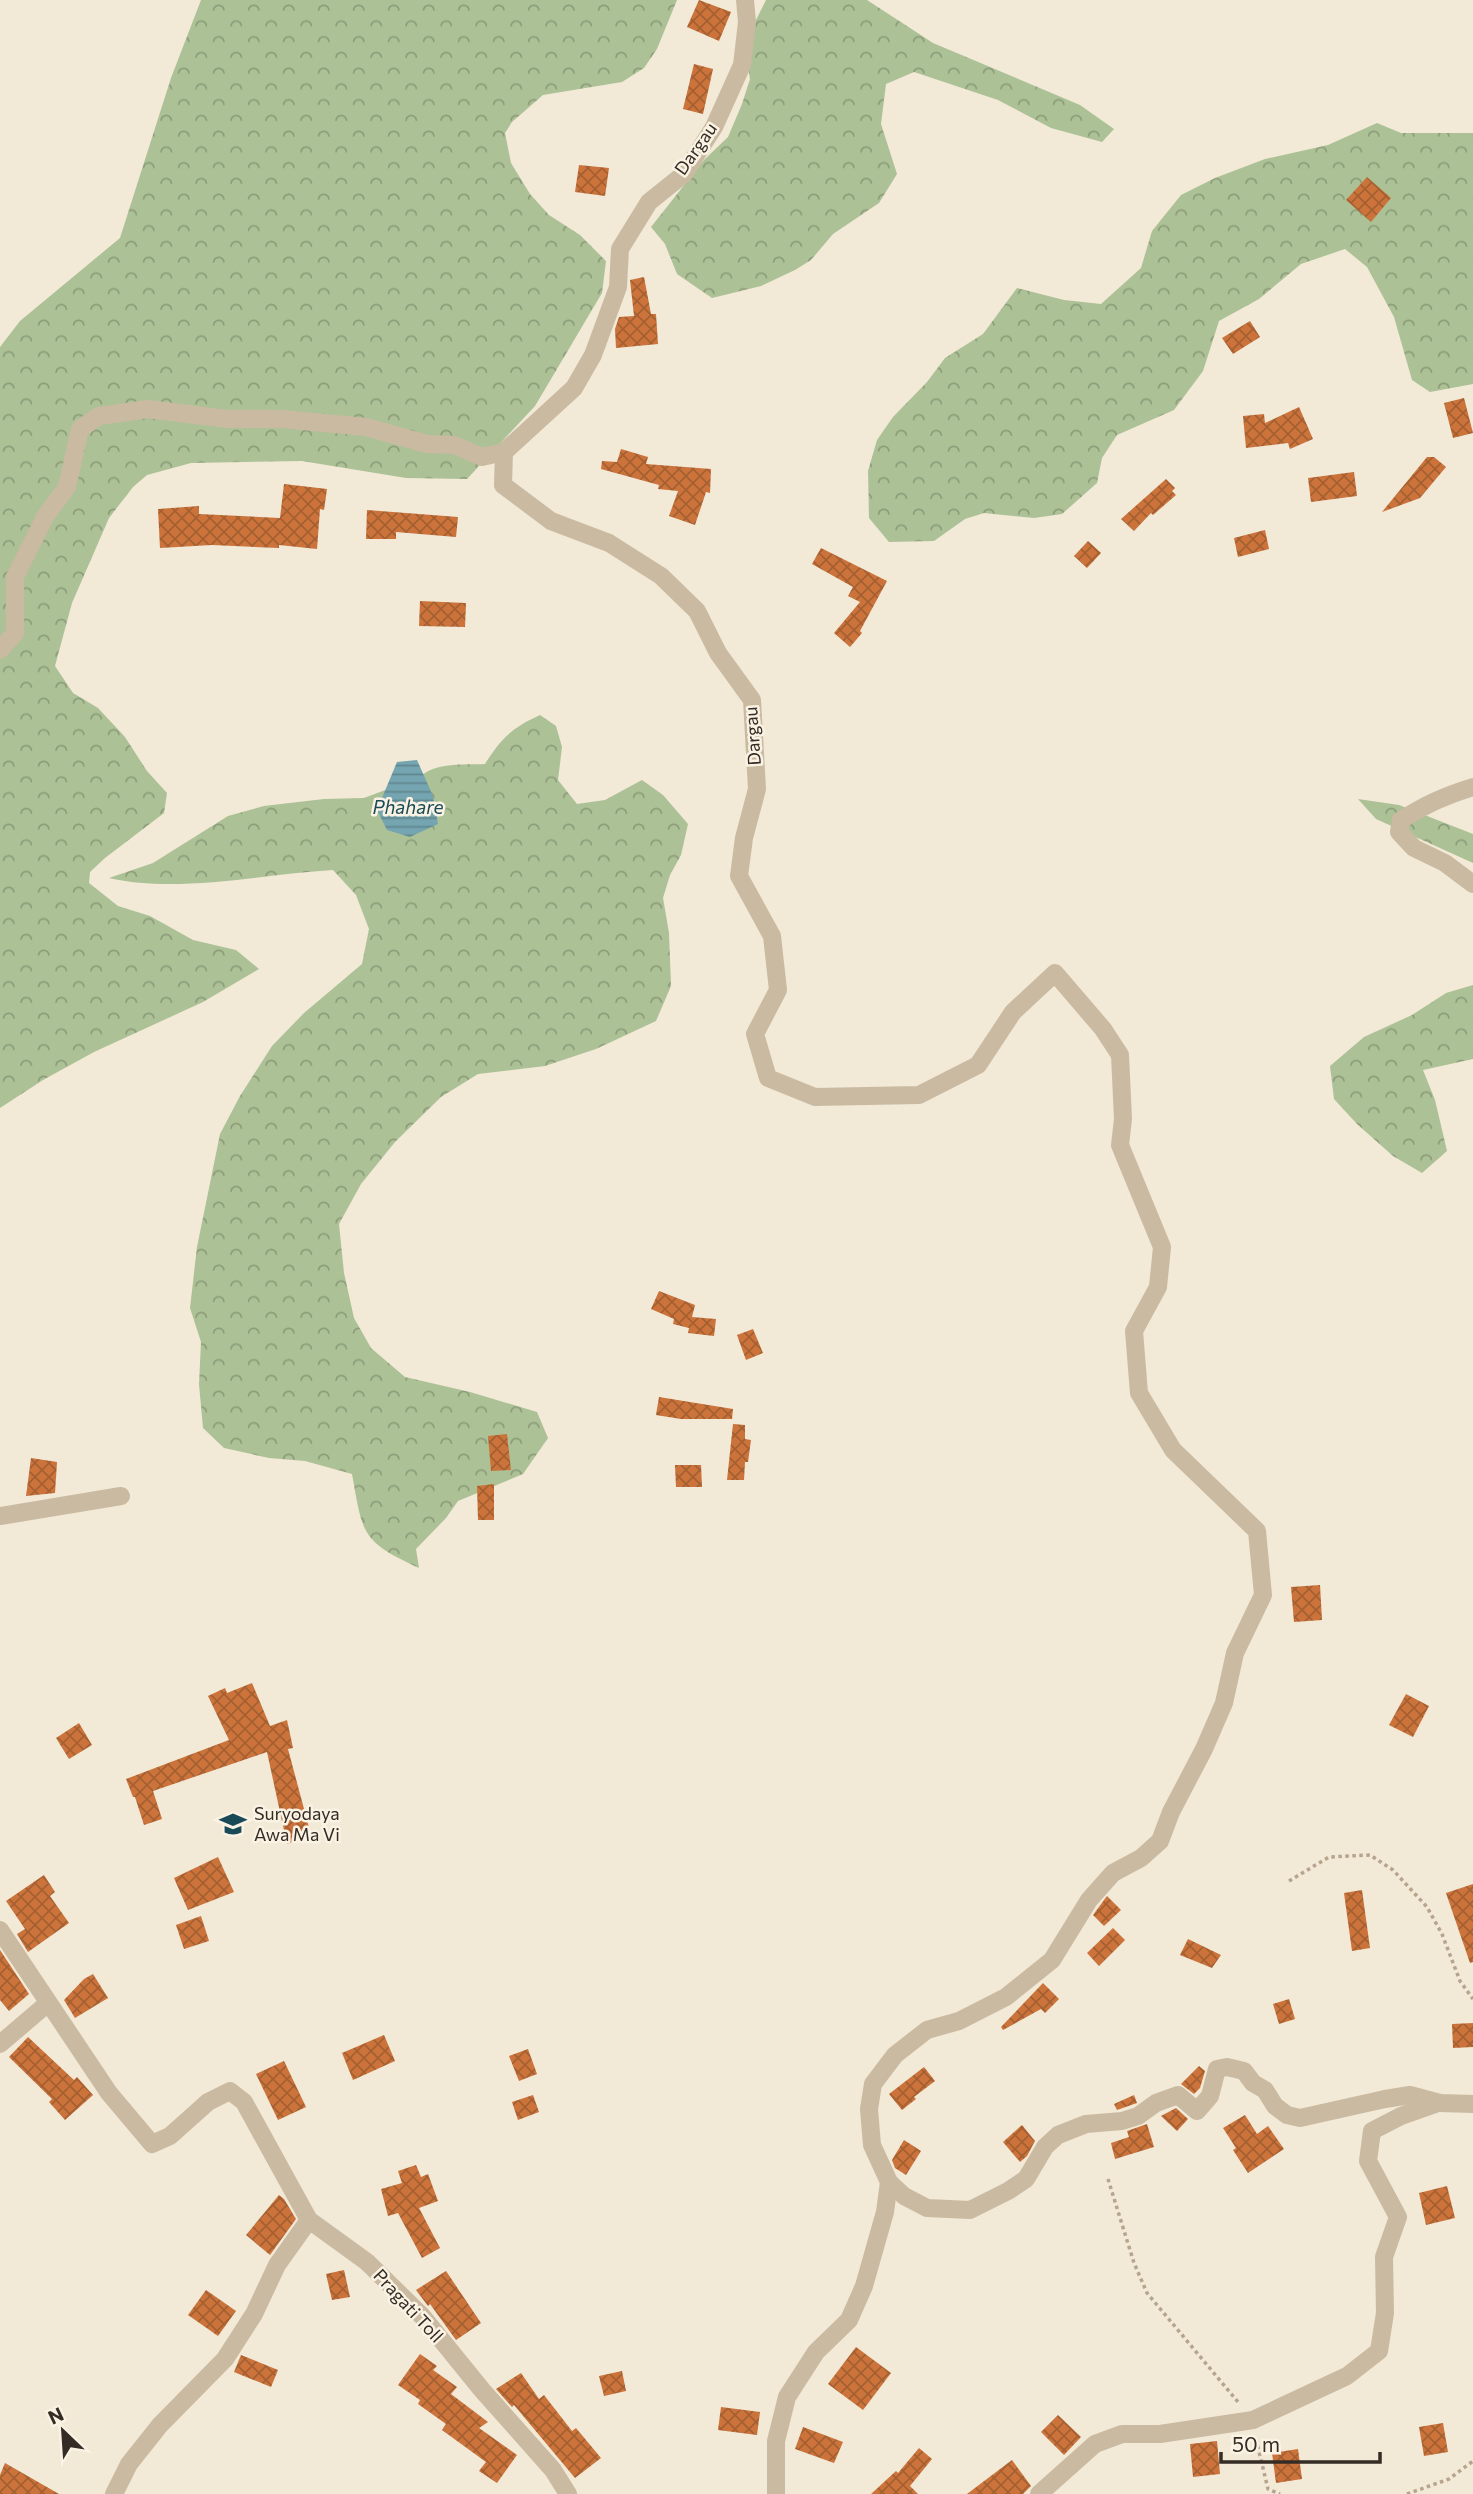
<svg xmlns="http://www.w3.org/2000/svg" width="1473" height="2494" font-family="Commissioner,sans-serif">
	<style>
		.forest { fill: url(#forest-crowns) }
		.water { fill: url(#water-rules) }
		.building { fill: url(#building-cross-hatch) }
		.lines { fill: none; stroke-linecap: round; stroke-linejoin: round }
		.path { stroke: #b6a48d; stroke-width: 3.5; stroke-dasharray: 3.5 3.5; stroke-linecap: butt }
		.minor { stroke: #cabaa2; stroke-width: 18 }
		.labels { text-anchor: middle; stroke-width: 5; stroke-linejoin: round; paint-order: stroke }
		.street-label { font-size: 18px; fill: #342c25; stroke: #faf2e3 }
		.poi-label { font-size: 18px; fill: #342c25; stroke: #faf2e3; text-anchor: start }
		.water-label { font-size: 19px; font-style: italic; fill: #194a57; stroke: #faf2e3 }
	</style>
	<defs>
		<pattern id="forest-crowns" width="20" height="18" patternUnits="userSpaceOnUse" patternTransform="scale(1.75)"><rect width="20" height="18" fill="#acc196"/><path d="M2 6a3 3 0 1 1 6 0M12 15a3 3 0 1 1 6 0" fill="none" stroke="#8d9d7a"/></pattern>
		<pattern id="water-rules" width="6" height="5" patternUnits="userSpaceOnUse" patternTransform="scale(1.75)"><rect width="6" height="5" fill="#74a5b0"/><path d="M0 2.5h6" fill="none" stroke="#60878f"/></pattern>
		<pattern id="building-cross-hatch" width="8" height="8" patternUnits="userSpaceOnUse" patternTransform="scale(1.75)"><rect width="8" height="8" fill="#cb733b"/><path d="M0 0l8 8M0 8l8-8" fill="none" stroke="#a65f31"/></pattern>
	</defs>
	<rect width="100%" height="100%" fill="#f2e9d6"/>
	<g class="forest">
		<path d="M201,0H677L657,49L644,68L622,82L543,95L512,122L505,133L511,163L530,194L549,215L580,235L606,261L602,293L535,406L467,479L406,478L302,461L191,463L147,475L133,487L109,518L72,603L55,666L73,693L98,708L125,737L147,771L167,793L164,813L105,858L90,872L89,883L118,906L150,916L193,940L236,950L259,969L203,1002L94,1052L43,1080L0,1108V347L20,321L120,238L171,78Z"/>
		<path d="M766,0H867L933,43L1080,105L1114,129L1102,142L1051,128L998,100L914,72L886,84L881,124L897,174L879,203L833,234L811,260L795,270L761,286L712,298L677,274L665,244L651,227L704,160L728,137L742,104L750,79L744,44Z"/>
		<path d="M1377,123L1401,133H1473V384L1430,392L1412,380L1394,317L1367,267L1345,249L1301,264L1259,299L1219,321L1203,371L1174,410L1117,435L1102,458L1097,483L1062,514L1034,518L984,513L965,519L934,541L889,542L869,518L868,471L877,440L893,417L927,382L945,358L983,334L1017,288L1064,300L1101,304L1141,268L1152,231L1181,195L1215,178L1265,159L1328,145Z"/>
		<path d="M540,715L556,726L562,747L558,780L577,804L605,800L642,780L663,795L688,824L681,855L670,875L663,898L669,933L671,986L656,1021L596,1049L545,1066L478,1074L441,1097L395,1142L361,1184L339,1224L344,1273L354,1318L371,1348L405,1377L470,1392L537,1412L548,1438L523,1474L458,1501L446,1518L416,1549L419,1568C361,1541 363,1535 352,1474L305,1461L269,1458L224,1448L203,1428L199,1384L201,1342L190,1308L197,1247L220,1134L240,1096L272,1046L304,1013L362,964L369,929L356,895L333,870C262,874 179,894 109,878L153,863L228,816L264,806L324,799L364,798L420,777C435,762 465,765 485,764C501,738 512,728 540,715Z"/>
		<path d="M1358,799L1399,805L1473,834V863L1376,819Z"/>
		<path d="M1473,985V1059L1423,1070L1435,1100L1447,1151L1422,1173L1393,1156L1357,1124L1334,1099L1330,1066L1364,1037L1412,1015L1446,993Z"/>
	</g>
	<path class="water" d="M417,760L433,796L438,824L410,837L387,830L377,810L397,762Z"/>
	<g class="building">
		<path d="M699,0L731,12L719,41L687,27Z"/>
		<path d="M694,64L713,69L703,114L683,109Z"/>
		<path d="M579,165L609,168L605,196L575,192Z"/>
		<path d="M1367,177L1391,198L1371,222L1346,200Z"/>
		<path d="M644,277L651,314H656L658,344L616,348L615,329L619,317L634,316L630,280Z"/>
		<path d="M1250,321L1260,337L1233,354L1222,338Z"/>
		<path d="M1464,398L1473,433L1453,438L1444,403Z"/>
		<path d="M1299,407L1313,439L1290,449L1288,443L1246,448L1243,416L1264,414L1265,423Z"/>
		<path d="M621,449L648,457L646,464L711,469L710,493L706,492L695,525L669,516L678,491L658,489L659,485L601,469L602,461L617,462Z"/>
		<path d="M1427,457H1434L1446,467L1420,498L1382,512Z"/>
		<path d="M1354,472L1357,496L1311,502L1308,478Z"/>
		<path d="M1166,479L1175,488L1172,491L1176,495L1153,515L1151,513L1134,531L1121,519Z"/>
		<path d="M284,484L327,489L324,510L320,509L317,549L279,545V548L212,545L160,548L158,509L199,506V514L280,518Z"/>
		<path d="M367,510L458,517L456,537L396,532V539H366Z"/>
		<path d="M1265,530L1269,549L1238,557L1234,538Z"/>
		<path d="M1088,541L1101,553L1087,568L1074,556Z"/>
		<path d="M821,548L887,581L860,631L862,633L850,647L834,633L860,602L848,596L853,587L812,564Z"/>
		<path d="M420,601L466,603L465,627L419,626Z"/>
		<path d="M659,1291L695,1305L692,1317L716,1319L714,1336L688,1333L689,1328L673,1324L674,1319L651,1309Z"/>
		<path d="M753,1329L763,1353L746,1360L737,1335Z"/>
		<path d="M659,1397L733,1409L732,1419H681L656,1415Z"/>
		<path d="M733,1424L745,1425V1439L751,1440L748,1462H745L744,1480H727Z"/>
		<path d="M507,1434L511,1470L491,1471L488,1436Z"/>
		<path d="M31,1458L57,1462L55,1493L26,1496Z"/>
		<path d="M675,1465H701L702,1487H676Z"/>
		<path d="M494,1484V1520H478L477,1486Z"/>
		<path d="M1320,1585L1322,1620L1294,1622L1291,1587Z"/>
		<path d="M252,1683L270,1726L287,1720L293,1748L288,1749L311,1835L287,1844L267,1752L153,1791L162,1819L144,1825L135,1797H133L126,1779L229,1740L208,1696L225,1688L227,1693Z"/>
		<path d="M1406,1694L1429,1706L1413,1737L1389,1725Z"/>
		<path d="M79,1723L92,1745L69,1759L56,1738Z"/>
		<path d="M218,1857L234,1892L188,1910L174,1878Z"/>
		<path d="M44,1875L55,1892L50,1896L69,1923L28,1952L17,1934L25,1929L6,1901Z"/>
		<path d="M1473,1884V1962L1470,1963L1446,1893Z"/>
		<path d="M1362,1890L1370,1948L1352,1951L1344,1893Z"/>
		<path d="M1107,1896L1121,1910L1104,1926L1093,1915Z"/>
		<path d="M201,1916L209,1941L184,1949L176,1925Z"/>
		<path d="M1113,1928L1125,1940L1099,1966L1087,1953Z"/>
		<path d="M1188,1939L1221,1955L1212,1968L1180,1955Z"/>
		<path d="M0,1950L29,1994L9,2011L0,2000Z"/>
		<path d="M93,1974L108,1998L75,2018L64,2000L84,1979Z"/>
		<path d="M1043,1983L1059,1999L1045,2013L1041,2009L1003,2030L1001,2027Z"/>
		<path d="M1289,1999L1295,2019L1279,2024L1273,2004Z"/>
		<path d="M1473,2023V2047L1453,2048L1452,2024Z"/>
		<path d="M384,2035L395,2061L353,2080L342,2053Z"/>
		<path d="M28,2037L74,2080L77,2077L93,2095L65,2120L49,2102L52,2099L9,2057Z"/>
		<path d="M528,2049L537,2074L519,2081L509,2056Z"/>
		<path d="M284,2061L306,2107L278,2120L256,2074Z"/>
		<path d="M1199,2066L1205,2071L1200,2088L1194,2094L1181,2084Z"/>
		<path d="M924,2067L935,2081L914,2097L916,2099L902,2110L889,2094Z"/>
		<path d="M533,2095L539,2112L518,2120L512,2102Z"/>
		<path d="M1134,2095L1137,2103L1117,2110L1114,2104Z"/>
		<path d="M1176,2108L1188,2119L1177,2131L1161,2116Z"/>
		<path d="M1245,2115L1257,2134L1268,2126L1284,2149L1248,2173L1233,2150L1236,2148L1223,2128Z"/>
		<path d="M1147,2124L1154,2147L1115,2159L1111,2143L1129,2137L1127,2131Z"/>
		<path d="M1022,2125L1035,2141L1027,2156L1020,2162L1003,2142Z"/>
		<path d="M904,2140L921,2151L906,2175L895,2168L892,2160Z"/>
		<path d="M416,2165L421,2177L428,2174L438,2201L419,2208L440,2248L422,2258L398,2213L388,2216L381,2189L402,2183L398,2171Z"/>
		<path d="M1447,2186L1455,2218L1426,2225L1419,2193Z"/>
		<path d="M279,2195L284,2199L296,2219L270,2255L246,2235Z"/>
		<path d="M344,2270L350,2297L332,2300L326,2274Z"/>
		<path d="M446,2271L481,2323L456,2340L430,2304L428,2306L416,2290Z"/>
		<path d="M206,2290L236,2311L218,2336L188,2315Z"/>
		<path d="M856,2347L891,2373L863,2410L828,2384Z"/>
		<path d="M420,2354L437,2366L433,2370L457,2387L451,2394L488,2422L479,2428L517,2455L497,2483L479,2471L486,2462L442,2430L446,2424L418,2404L420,2400L398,2385Z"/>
		<path d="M241,2355L278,2370L271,2387L234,2372Z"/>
		<path d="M622,2371L626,2391L604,2396L599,2376Z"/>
		<path d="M521,2373L539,2399L544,2395L572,2431L576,2428L601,2458L575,2478L514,2405L512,2407L496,2389Z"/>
		<path d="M721,2407L760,2412L757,2435L718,2430Z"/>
		<path d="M1058,2415L1081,2437L1064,2455L1041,2432Z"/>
		<path d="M1443,2423L1448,2452L1424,2456L1419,2427Z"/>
		<path d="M803,2427L843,2442L834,2463L795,2449Z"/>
		<path d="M1217,2441L1220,2474L1193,2477L1190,2444Z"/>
		<path d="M919,2448L932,2459L910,2486L918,2494H871L896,2471L898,2473Z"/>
		<path d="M1298,2449L1302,2479L1276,2483L1272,2453Z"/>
		<path d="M1012,2460L1031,2486L1023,2494H967Z"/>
		<path d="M5,2463L59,2494H0V2475Z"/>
	</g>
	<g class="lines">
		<g class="path">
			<path d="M1289,1881L1329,1857L1370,1855L1393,1870L1427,1907L1442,1934L1460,1981L1473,1999"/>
			<path d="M1108,2179L1134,2263L1147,2293L1238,2402"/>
			<path d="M1256,2439L1268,2489L1280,2494"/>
			<path d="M1407,2494L1449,2479L1473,2461"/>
		</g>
		<g class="minor">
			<path d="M745,0L747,22L742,65L714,127L684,174L649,202L620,249L618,287L593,355L574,388L504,452L503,485L551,521L609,543L661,576L697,611L718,653L752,700L757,789L744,838L739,876L772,936L778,990L755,1034L768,1078L815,1097L919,1095L978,1065L1013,1012L1055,973L1103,1029L1120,1055L1123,1119L1120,1145L1162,1247L1158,1287L1134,1331L1139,1393L1173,1450L1257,1531L1263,1595L1235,1653L1224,1703L1204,1749L1171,1812L1160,1841L1141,1858L1113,1873L1089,1900L1052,1960L1006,1997L959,2021L927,2030L895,2055L873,2084L869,2109L872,2145L889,2182L885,2212L864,2286L849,2320L816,2352L787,2397L776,2441V2494"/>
			<path d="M0,650L15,633V577L45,517L67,487L80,429L99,416L148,409L227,419H282L366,427L427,444L454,445L482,457L504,452"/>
			<path d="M1473,787C1444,796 1427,804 1401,820L1399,832L1414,848L1445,863L1473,884"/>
			<path d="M0,1516L121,1496"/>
			<path d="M0,1930L109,2093L152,2144L170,2136L208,2102L230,2091L244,2102L309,2220L367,2262L422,2316L482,2390L553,2470L568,2494"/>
			<path d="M0,2044L48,2003"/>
			<path d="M889,2182L904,2196L927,2208L970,2210L1008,2191L1026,2179L1045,2147L1058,2135L1086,2124L1122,2121L1138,2116L1156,2103L1178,2095L1197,2111L1210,2096L1217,2069L1227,2067L1244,2071L1253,2083L1265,2090L1275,2106L1287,2115L1300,2118L1385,2099L1410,2095L1440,2103L1473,2104"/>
			<path d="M114,2494L129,2464L160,2425L225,2359L254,2314L277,2265L309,2220"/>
			<path d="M1039,2494L1095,2444L1122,2434H1160L1253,2420L1347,2376L1379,2351L1385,2313L1384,2257L1398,2217L1368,2161L1372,2131L1401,2116L1438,2103"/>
		</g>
	</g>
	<defs>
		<g id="school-bare" transform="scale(2.1)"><path d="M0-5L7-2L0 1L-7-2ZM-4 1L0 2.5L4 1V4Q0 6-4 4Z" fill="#194a57" stroke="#faf2e3" stroke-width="2.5" paint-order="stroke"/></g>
	</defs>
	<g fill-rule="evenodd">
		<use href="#school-bare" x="233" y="1824"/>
	</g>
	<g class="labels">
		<g class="street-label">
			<text transform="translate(696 149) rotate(-55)" y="6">Dargau</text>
			<text transform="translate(753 736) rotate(-94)" y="6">Dargau</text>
			<text transform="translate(408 2306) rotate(47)" y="6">Pragati Toll</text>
		</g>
		<g class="poi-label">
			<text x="254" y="1820">Suryodaya<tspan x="254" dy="21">Awa Ma Vi</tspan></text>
		</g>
		<g class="water-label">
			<text x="408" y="814">Phahare</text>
		</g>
	</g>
	<g transform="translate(63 2431) rotate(335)" stroke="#faf2e3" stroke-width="5" paint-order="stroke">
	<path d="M0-5L12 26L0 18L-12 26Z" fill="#342c25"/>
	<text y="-10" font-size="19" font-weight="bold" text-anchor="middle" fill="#342c25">N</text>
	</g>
	<path d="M1221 2452v10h159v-10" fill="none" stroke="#342c25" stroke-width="3.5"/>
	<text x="1232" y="2452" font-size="21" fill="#342c25" stroke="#faf2e3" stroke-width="5" paint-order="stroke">50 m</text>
</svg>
